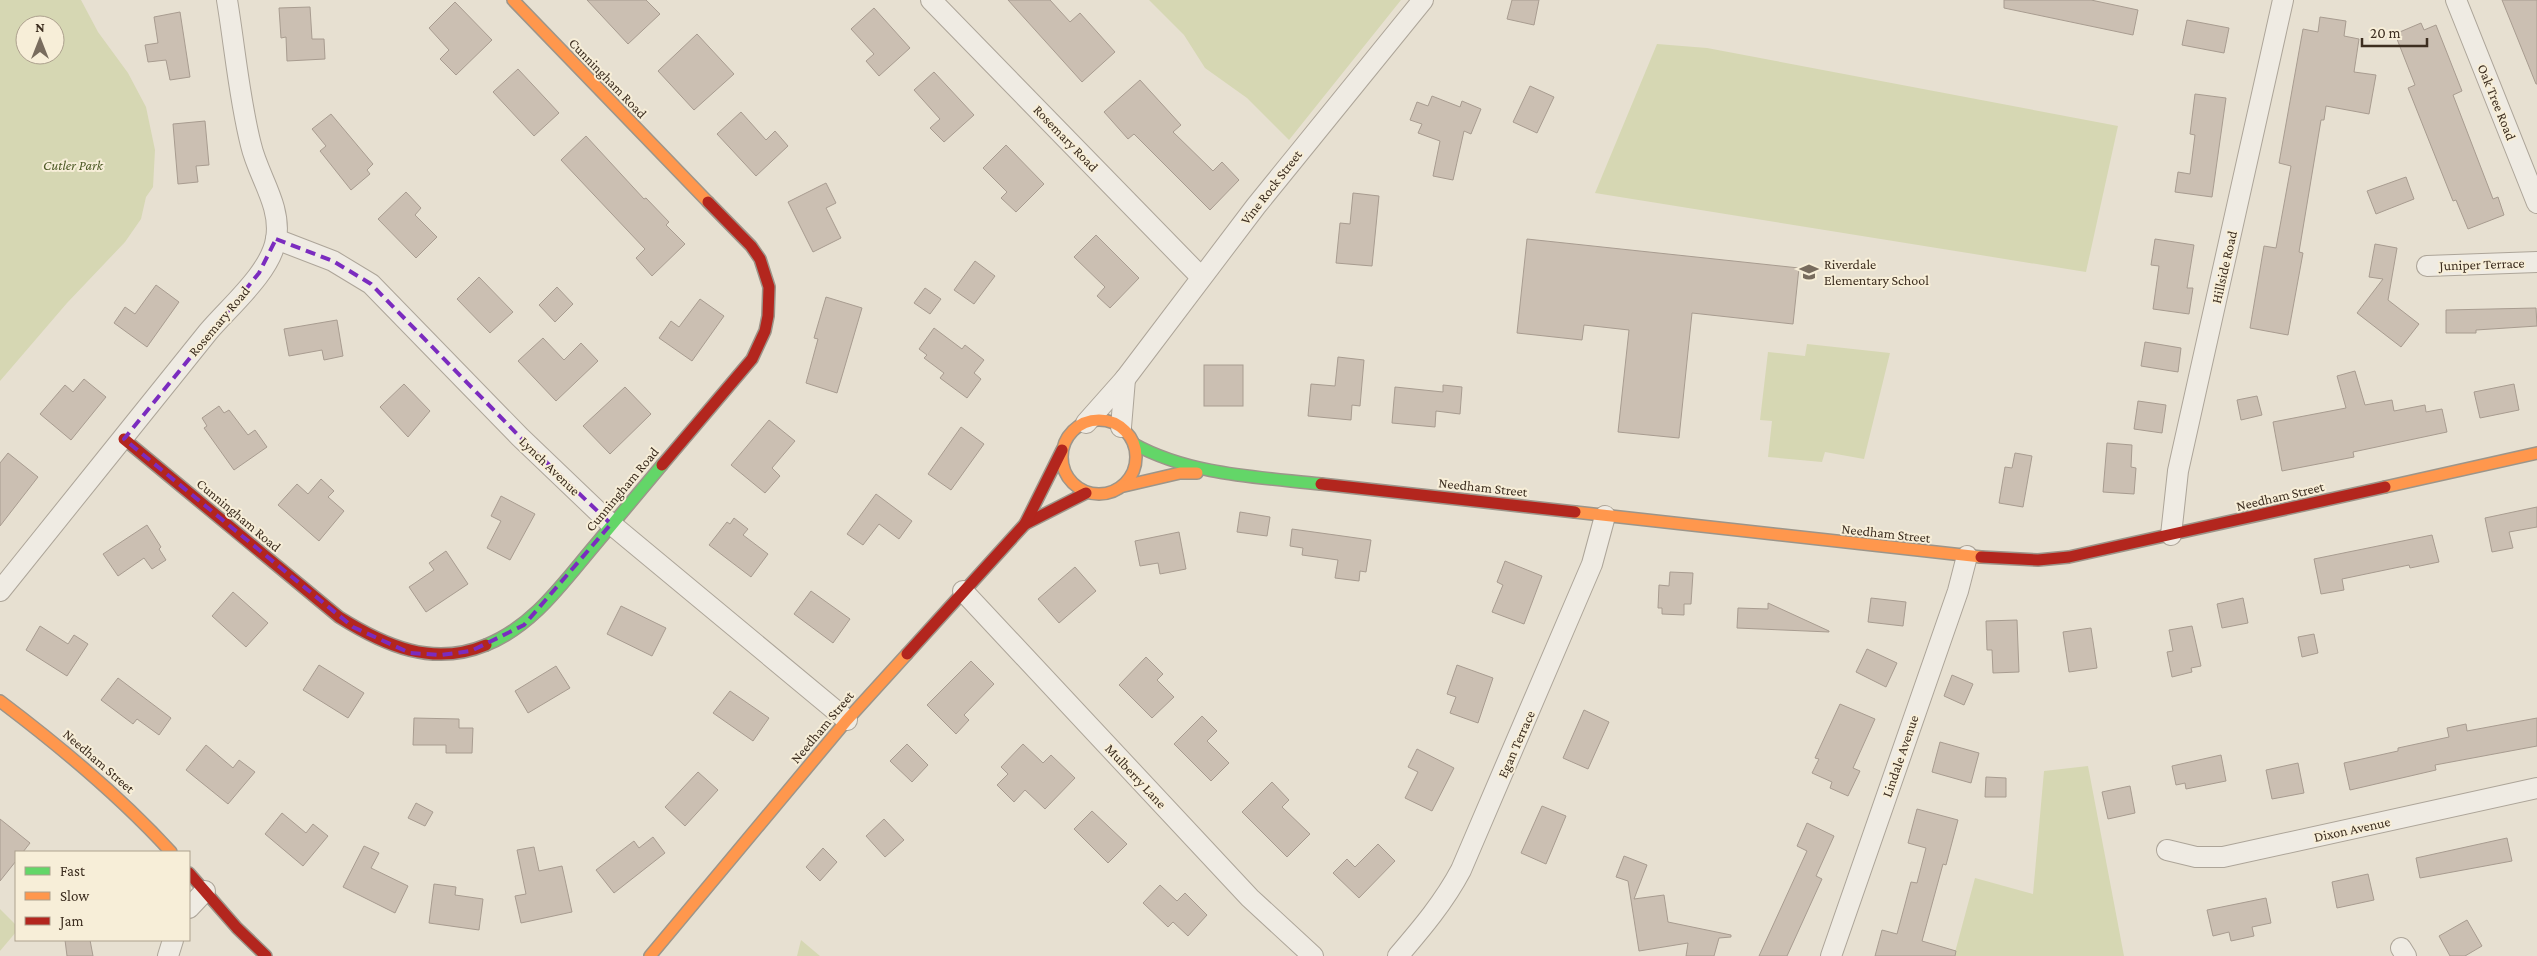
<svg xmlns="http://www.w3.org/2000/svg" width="2537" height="956" font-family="'Crimson Pro',serif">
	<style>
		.green { fill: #d6d7b3; fill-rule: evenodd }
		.building { fill: #cbbfb2; stroke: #a89c90 }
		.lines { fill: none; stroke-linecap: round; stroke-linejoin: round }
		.street-casing { stroke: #ada599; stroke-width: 22 }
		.fast-casing { stroke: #9c958a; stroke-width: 14 }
		.slow-casing { stroke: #9c958a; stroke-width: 14 }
		.jam-casing { stroke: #9c958a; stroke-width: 14 }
		.street { stroke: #efebe3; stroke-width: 20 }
		.fast { stroke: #63d668; stroke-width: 11 }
		.slow { stroke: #ff974d; stroke-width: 11 }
		.jam { stroke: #b3261e; stroke-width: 11 }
		.marked { fill: none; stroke: #7b2cbf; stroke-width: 4; stroke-dasharray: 10 6; stroke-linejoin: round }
		.labels { text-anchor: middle; stroke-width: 4; stroke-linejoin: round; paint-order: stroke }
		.street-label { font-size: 14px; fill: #3d2e20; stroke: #f7eed8 }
		.park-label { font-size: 14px; font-style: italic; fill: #4d5a26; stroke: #f7eed8 }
		.poi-label { font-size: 14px; fill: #3d2e20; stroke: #f7eed8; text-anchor: start }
	</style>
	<rect width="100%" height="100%" fill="#e7e0d1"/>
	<g class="green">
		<path d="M0,0H81L98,32L128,73L146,107L155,150L153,187L146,197L141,219L125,242L67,303L0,381ZM25,25H55V55H25Z"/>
		<path d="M1149,0H1401L1289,140L1247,98L1205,68L1184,35Z"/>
		<path d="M1657,44L1707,48L2118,126L2086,272L1595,193Z"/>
		<path d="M1807,344L1890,353L1864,459L1825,452L1822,462L1768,457L1772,421L1760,420L1768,352L1805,356Z"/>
		<path d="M2088,766L2124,956H1954L1975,878L2033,894L2044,771Z"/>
		<path d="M0,909L16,925V932L0,951Z"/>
		<path d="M801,940L820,956H797Z"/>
	</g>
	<g class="building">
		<path d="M587,0H646L660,14L628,44Z"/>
		<path d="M1008,0H1050L1070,22L1080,13L1115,52L1082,82Z"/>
		<path d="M1512,0H1539L1534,25L1507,19Z"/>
		<path d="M2004,0H2091L2138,10L2133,35L2004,8Z"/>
		<path d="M2502,0H2537V84H2536Z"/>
		<path d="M455,2L492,40L456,75L440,59L449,50L429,28Z"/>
		<path d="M310,7L312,39H324L325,59L287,61L286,37L281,38L279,8Z"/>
		<path d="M874,8L910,48L879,76L866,61L874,54L851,29Z"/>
		<path d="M180,12L190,77L170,80L166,60L148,62L145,45L158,43L154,17Z"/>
		<path d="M2320,17L2346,21L2344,36L2359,39L2354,72L2376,75L2369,114L2326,106L2324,120H2321L2299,252L2303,253L2288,335L2250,328L2264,246L2276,248L2291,166L2279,163L2303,29L2318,32Z"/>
		<path d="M2187,20L2229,28L2224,53L2182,45Z"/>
		<path d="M2421,23L2424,30L2436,25L2462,91L2453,95L2493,199L2498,197L2504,215L2468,229L2456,200L2453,201L2408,88L2415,85L2395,34Z"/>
		<path d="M697,34L734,74L694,110L658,71Z"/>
		<path d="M518,69L559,113L534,136L493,92Z"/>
		<path d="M934,72L974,115L944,142L930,128L940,119L914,90Z"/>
		<path d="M1140,80L1181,125L1173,132L1213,171L1222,162L1239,180L1210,210L1134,134L1128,139L1104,112Z"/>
		<path d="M1530,86L1554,97L1537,133L1513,122Z"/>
		<path d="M2195,94L2226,98L2212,197L2175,192L2178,172L2190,174L2195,135L2190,134Z"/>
		<path d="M1432,96L1460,107L1462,101L1481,109L1471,134L1464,131L1453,180L1433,176L1440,141L1418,133L1422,124L1410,120L1417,102L1428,106Z"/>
		<path d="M741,112L766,140L775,131L788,146L756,176L717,134Z"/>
		<path d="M331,114L373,164L367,170L370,174L351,190L320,151L326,146L312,129Z"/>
		<path d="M205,121L209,165L196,166L198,182L178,184L173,124Z"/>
		<path d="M586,136L644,199L646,198L669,222L666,225L685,244L652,276L636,258L645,249L561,160Z"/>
		<path d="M1006,145L1044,184L1016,212L1001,198L1007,192L983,168Z"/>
		<path d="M2406,177L2414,199L2376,214L2367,191Z"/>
		<path d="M826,183L836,203L826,208L841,238L813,252L788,202Z"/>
		<path d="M406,192L421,208L415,215L437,237L416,258L378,219Z"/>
		<path d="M1353,193L1379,196L1372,266L1336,263L1340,223L1350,224Z"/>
		<path d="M1096,235L1139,278L1110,308L1097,296L1105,287L1074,257Z"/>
		<path d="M1527,239L1799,268L1793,324L1692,313L1679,438L1618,432L1629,330L1584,325L1582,340L1517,333Z"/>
		<path d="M2155,239L2194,245L2187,288H2193L2189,314L2153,309L2159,266L2151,265Z"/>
		<path d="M2375,244L2397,248L2388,300L2419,324L2401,347L2357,313L2383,279L2369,277Z"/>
		<path d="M975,261L995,276L974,304L954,290Z"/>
		<path d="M479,277L513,312L490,333L457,299Z"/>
		<path d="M156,285L179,302L147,347L114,323L125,307L135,314Z"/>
		<path d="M557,287L573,304L555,322L539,305Z"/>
		<path d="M925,288L941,299L930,314L914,303Z"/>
		<path d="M826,297L862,308L837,393L806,383L818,339L814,338Z"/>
		<path d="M700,299L724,316L692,361L659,338L671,321L679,327Z"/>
		<path d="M2536,308L2537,326L2476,330V333H2446V310Z"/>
		<path d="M337,320L343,356L324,360L322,350L289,356L284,329Z"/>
		<path d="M934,328L962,349L965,345L984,360L974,373L981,379L967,398L940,378L944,373L924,358L927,355L919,349Z"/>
		<path d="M543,338L564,360L581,343L598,361L556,401L518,361Z"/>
		<path d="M2145,342L2181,348L2178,372L2141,366Z"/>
		<path d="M1338,357L1364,360L1360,406L1352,405L1351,420L1308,416L1311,384L1335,386Z"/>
		<rect x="1204" y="365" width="39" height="41"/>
		<path d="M2355,371L2365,405L2392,400L2394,411L2425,405L2426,412L2442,409L2447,432L2353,452L2354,457L2282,471L2273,422L2346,408L2337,376Z"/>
		<path d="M84,379L106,397L71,440L40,414L65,385L73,392Z"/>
		<path d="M404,384L430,411L408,437L380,407Z"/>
		<path d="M2514,384L2519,410L2480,418L2474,392Z"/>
		<path d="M1443,385L1462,387L1460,414L1436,411L1435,427L1392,423L1395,387L1443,392Z"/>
		<path d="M625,387L651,414L610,454L583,426Z"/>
		<path d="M2257,396L2262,415L2241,420L2237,400Z"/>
		<path d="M2138,401L2166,405L2162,433L2134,429Z"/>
		<path d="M219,406L224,413L229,410L248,435L255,430L267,447L234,470L204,428L207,426L202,418Z"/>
		<path d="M769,420L795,441L772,468L780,476L765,493L731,465Z"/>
		<path d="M961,427L984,444L951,490L928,474Z"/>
		<path d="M2107,443L2132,445L2131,467L2136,468L2134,494L2103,492Z"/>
		<path d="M8,453L38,477L0,526V463Z"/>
		<path d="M2015,453L2032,456L2023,507L1999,503L2005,467L2012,468Z"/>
		<path d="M321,479L334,491L328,497L344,511L319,541L278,505L297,484L308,494Z"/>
		<path d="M876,494L912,521L899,539L879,524L863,545L847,534Z"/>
		<path d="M501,496L535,514L510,560L487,548L501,521L491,516Z"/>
		<path d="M2537,507V527L2509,532L2513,548L2492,552L2485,518Z"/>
		<path d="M1240,512L1270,517L1267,536L1237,532Z"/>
		<path d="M734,518L748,529L743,535L768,554L751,577L709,545L727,522L730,524Z"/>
		<path d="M147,525L161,547L159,549L166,560L152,569L144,558L118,576L103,554Z"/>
		<path d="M1292,529L1371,540L1366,572L1360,571L1359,581L1335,578L1338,560L1302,555L1303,548L1290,546Z"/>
		<path d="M1179,532L1186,569L1160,574L1158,563L1140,566L1135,541Z"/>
		<path d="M2432,535L2439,562L2410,568L2409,565L2342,579L2344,590L2321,594L2314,559Z"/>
		<path d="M446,551L468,584L426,612L409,587L434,570L429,563Z"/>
		<path d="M1505,561L1542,576L1524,624L1492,612L1503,585L1497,582Z"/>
		<path d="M1075,567L1096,591L1059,623L1038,599Z"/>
		<path d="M1670,572L1693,573L1691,604H1684V615L1662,614V608H1658L1659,585L1669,586Z"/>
		<path d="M811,591L850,619L833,643L794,614Z"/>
		<path d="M233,592L268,623L246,647L212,616Z"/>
		<path d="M1871,598L1906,602L1903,626L1868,622Z"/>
		<path d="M2243,598L2248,623L2222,628L2217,604Z"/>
		<path d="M1768,603L1829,631V632L1737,628L1738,608L1768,609Z"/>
		<path d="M621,606L666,628L652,656L607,634Z"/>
		<path d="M2017,620L2019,672L1993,673L1992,650H1987L1986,621Z"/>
		<path d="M40,626L68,644L74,635L88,644L67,676L26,650Z"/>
		<path d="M2192,626L2201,666L2191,668L2192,672L2172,677L2167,652L2173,651L2169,630Z"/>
		<path d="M2091,628L2097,668L2069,672L2063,632Z"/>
		<path d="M2314,634L2318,653L2302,657L2298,637Z"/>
		<path d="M1867,649L1897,663L1886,687L1856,672Z"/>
		<path d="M1146,657L1163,674L1157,680L1174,697L1152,718L1119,685Z"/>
		<path d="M971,661L994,684L964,715L969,720L956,734L927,705Z"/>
		<path d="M319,665L364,693L348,718L303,690Z"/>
		<path d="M1457,665L1493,678L1478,723L1450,713L1456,697L1447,694Z"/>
		<path d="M556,666L570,688L528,713L515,691Z"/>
		<path d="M1952,675L1973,684L1964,705L1944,696Z"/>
		<path d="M118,678L171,718L159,735L137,719L133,724L101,700Z"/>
		<path d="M730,691L769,718L753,741L713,713Z"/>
		<path d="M1840,704L1875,719L1853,768L1860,771L1848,796L1830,788L1832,782L1812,773L1819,759L1815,758Z"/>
		<path d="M1584,710L1609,722L1588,769L1563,758Z"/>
		<path d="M1202,716L1217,731L1207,741L1229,763L1211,781L1174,744Z"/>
		<path d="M414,718L459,719V728H473L472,753H446V745H413Z"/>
		<path d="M2537,718V746L2435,765L2436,770L2350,790L2344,763L2398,751V748L2449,737L2447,728L2466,724L2467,731Z"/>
		<path d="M1940,742L1979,753L1971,783L1932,772Z"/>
		<path d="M907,744L928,765L912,782L890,761Z"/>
		<path d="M1023,744L1043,763L1051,755L1075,778L1045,809L1025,790L1014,802L997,785L1008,774L1001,767Z"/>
		<path d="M206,745L233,768L239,760L255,772L228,804L186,770Z"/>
		<path d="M1417,749L1454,768L1432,811L1405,798L1418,772L1408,767Z"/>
		<path d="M2221,755L2226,781L2186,789L2185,783L2176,785L2172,766Z"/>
		<path d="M2298,763L2304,793L2272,799L2266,770Z"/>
		<path d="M698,772L718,790L685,826L665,807Z"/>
		<path d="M1986,777L2006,778V797H1985Z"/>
		<path d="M1272,782L1289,800L1282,807L1310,834L1287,857L1242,812Z"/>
		<path d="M2130,786L2135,813L2108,819L2102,792Z"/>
		<path d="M416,803L433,812L425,826L408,818Z"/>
		<path d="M1542,806L1566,816L1546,864L1521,853Z"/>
		<path d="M1917,809L1958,820L1946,865L1943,864L1922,941L1956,951L1955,956H1875L1882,930L1897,934L1911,882L1917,883L1926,848L1908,843Z"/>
		<path d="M1092,811L1127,844L1108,863L1074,829Z"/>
		<path d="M282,813L306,833L313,824L328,836L303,866L265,834Z"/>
		<path d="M0,819L30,843L23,852H16V861L0,881Z"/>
		<path d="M884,819L904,840L885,857L866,836Z"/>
		<path d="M1807,823L1834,836L1816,876L1822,879L1787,956H1759L1807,851L1797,846Z"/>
		<path d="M653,837L665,853L614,893L596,870L634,841L639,848Z"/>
		<path d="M2507,838L2512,861L2420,878L2416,858Z"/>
		<path d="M1378,844L1395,861L1359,898L1333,873L1347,859L1355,867Z"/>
		<path d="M364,846L379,853L371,868L408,886L395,913L343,887Z"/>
		<path d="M534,847L539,871L562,866L572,912L521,923L515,896L526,894L517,850Z"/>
		<path d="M823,848L837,862L820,881L806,867Z"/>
		<path d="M1624,856L1647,865L1634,899L1664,895L1668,922L1731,935V937L1719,938L1714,956H1686L1688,943L1639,951L1628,881L1616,877Z"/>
		<path d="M2368,874L2374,900L2337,908L2332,882Z"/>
		<path d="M434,884L456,887L455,895L483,899L479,930L429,923Z"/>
		<path d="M1160,885L1177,901L1185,893L1207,915L1188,936L1173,922L1168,927L1143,903Z"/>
		<path d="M2266,898L2271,923L2252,927L2254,936L2231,941L2229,932L2213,936L2207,910Z"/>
		<path d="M2467,920L2482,946L2465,956H2450L2439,936Z"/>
		<path d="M65,940H90L93,956H67Z"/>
	</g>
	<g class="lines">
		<g class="street-casing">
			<g id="street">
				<path d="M931,0L1201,277"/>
				<path d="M2456,0L2537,203"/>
				<path d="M276,239L333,261L371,284L520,437L611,524L847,720"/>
				<path d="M2427,266L2537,262"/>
				<path d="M1086,423L1125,379L1256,206L1423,0"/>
				<path d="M1121,427L1125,379"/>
				<path d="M2171,535L2178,471L2283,0"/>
				<path d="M0,591C70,505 138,418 208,332C229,307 271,272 276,239C282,206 258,176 251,145C239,98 235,48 227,0"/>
				<path d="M963,591L1250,898L1313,956"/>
				<path d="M2167,850L2196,857H2223L2537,788"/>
				<path d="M189,908L205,891"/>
				<path d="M2401,948L2406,956"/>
				<path d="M168,956L173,940"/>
				<path d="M1398,956C1422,928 1444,902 1461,870L1592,564L1605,516"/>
				<path d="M1831,956L1958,591L1967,556"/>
			</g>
		</g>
		<g class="fast-casing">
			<g id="fast">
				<path d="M1134,444C1190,475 1259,477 1321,484"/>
				<path d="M486,645C531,627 560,587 590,551C614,522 638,494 662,465"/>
			</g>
		</g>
		<g class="slow-casing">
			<g id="slow">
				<path d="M513,0L708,202"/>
				<circle cx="1099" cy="457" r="37"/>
				<path d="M1124,486L1180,473H1197"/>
				<path d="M2385,487L2537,453"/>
				<path d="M1575,512L1981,557"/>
				<path d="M0,701C61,747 119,795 171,852"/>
				<path d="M650,956L847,720L907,654"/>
			</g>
		</g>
		<g class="jam-casing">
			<g id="jam">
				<path d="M124,439L339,617C385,646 433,667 486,645"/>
				<path d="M662,465L752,359L765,331L768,316L769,287L760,259L751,246L708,202"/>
				<path d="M1321,484L1575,512"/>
				<path d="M1025,524L1086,493"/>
				<path d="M1981,557L2038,560L2069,557L2385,487"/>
				<path d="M907,654L1025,524L1062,450"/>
				<path d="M189,873L237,928L266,956"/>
			</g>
		</g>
		<use href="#street" class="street"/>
		<use href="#fast" class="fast"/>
		<use href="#slow" class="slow"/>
		<use href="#jam" class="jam"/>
	</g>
	<path class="marked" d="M276,239L333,261L371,284L520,437L611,524L524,625L471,651L441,655L410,653L353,627L124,439L259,273Z"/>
	<defs>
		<g id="school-bare" transform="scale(1.5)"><path d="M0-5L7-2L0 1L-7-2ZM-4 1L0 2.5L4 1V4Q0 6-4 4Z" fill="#786c5e" stroke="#f7eed8" stroke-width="2.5" paint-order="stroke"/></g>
	</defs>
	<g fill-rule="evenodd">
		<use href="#school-bare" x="1809" y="272"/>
	</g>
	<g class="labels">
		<g class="street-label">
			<text transform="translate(608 78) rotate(46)" y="5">Cunningham Road</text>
			<text transform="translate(2497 102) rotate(68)" y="5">Oak Tree Road</text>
			<text transform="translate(1066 138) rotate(46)" y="5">Rosemary Road</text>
			<text transform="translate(1271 187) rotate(-52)" y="5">Vine Rock Street</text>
			<text transform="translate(2482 264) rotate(-2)" y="5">Juniper Terrace</text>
			<text transform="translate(2224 267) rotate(-77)" y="5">Hillside Road</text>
			<text transform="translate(219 321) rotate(-50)" y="5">Rosemary Road</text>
			<text transform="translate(550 466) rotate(44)" y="5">Lynch Avenue</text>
			<text transform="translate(1483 487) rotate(6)" y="5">Needham Street</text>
			<text transform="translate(622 489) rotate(-50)" y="5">Cunningham Road</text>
			<text transform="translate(2280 496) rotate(-13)" y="5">Needham Street</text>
			<text transform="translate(239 515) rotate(40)" y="5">Cunningham Road</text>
			<text transform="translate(1886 533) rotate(6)" y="5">Needham Street</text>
			<text transform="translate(822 727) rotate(-50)" y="5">Needham Street</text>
			<text transform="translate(1516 744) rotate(-66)" y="5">Egan Terrace</text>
			<text transform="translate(1900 756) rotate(-71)" y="5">Lindale Avenue</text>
			<text transform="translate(99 761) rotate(41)" y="5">Needham Street</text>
			<text transform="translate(1136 776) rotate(47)" y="5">Mulberry Lane</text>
			<text transform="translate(2352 829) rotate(-12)" y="5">Dixon Avenue</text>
		</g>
		<g class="park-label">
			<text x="73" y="170">Cutler Park</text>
		</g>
		<g class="poi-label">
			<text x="1824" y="269">Riverdale<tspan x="1824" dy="16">Elementary School</tspan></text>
		</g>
	</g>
	<rect x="15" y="851" width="175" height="90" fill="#f7eed8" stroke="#ada18e"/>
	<rect x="25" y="867" width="25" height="8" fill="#63d668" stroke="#ada18e"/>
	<text x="60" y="876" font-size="15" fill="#3d2e20">Fast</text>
	<rect x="25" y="892" width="25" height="8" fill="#ff974d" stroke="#ada18e"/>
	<text x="60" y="901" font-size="15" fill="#3d2e20">Slow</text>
	<rect x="25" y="917" width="25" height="8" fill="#b3261e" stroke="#ada18e"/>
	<text x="60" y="926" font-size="15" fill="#3d2e20">Jam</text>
	<g transform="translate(40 40)"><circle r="24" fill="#f7eed8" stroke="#ada18e"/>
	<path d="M0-4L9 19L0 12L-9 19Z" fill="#786c5e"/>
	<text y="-8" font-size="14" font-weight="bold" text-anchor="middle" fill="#3d2e20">N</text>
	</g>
	<path d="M2362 38v8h65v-8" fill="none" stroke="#3d2e20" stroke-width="2.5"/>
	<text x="2370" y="38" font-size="15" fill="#3d2e20" stroke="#f7eed8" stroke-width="4" paint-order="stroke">20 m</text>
</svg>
